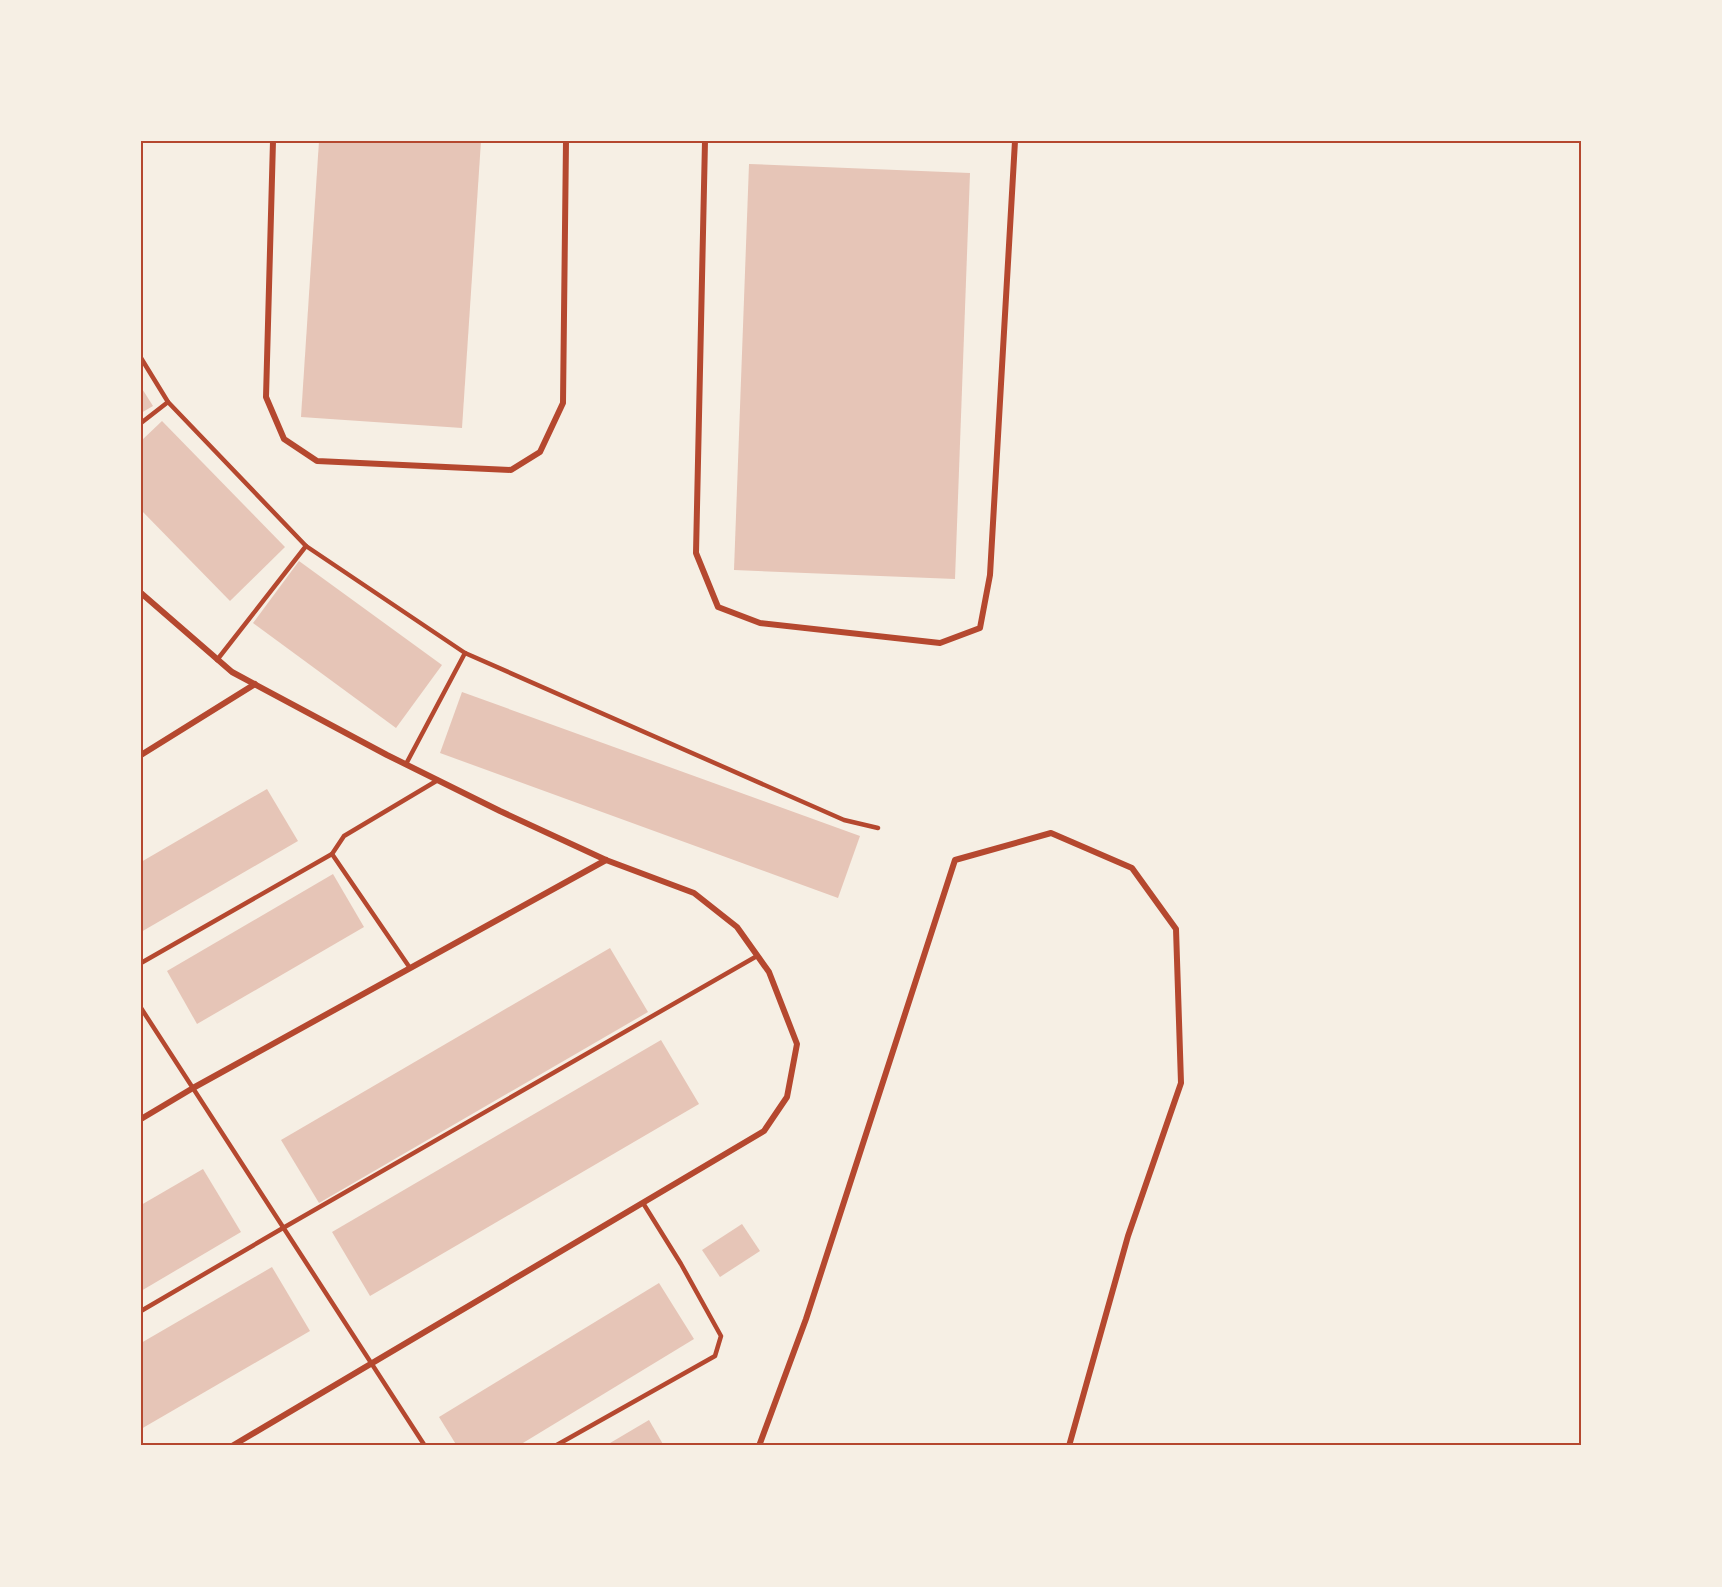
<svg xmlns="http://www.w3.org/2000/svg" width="1722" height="1587" font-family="'Roboto Condensed',sans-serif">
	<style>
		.building { fill: #e6c5b7 }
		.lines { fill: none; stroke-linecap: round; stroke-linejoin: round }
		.service { stroke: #b5482f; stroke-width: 4.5 }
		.minor { stroke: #b5482f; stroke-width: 6 }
		.neatline { fill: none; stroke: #b5482f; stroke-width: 2 }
	</style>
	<rect width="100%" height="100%" fill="#f6efe4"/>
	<g class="building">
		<path d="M319,141H481L462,428L301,417Z"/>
		<path d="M749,164L970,173L955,579L734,570Z"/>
		<path d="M141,387L153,406L141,413Z"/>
		<path d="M162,421L285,547L230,601L141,510V441Z"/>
		<path d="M299,561L442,665L396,728L253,623Z"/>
		<path d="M462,692L860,836L838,898L440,753Z"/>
		<path d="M267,789L298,841L141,932V862Z"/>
		<path d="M333,874L364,927L197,1024L167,971Z"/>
		<path d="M610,948L648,1012L319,1203L281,1140Z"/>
		<path d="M661,1040L699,1104L370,1296L332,1232Z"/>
		<path d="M203,1169L241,1232L141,1291V1205Z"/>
		<path d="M742,1224L760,1251L720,1277L702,1250Z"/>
		<path d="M272,1267L310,1331L141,1429V1343Z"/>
		<path d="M659,1283L694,1339L518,1446H457L439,1417Z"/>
		<path d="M649,1420L664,1446H605Z"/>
	</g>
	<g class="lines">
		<g class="service">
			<path d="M141,358L168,402L306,546L465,653L844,820L878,828"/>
			<path d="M141,423L168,402"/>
			<path d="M217,660L306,546"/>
			<path d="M406,764L465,653"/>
			<path d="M141,963L332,854"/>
			<path d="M410,968L332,854L344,836L438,780"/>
			<path d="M141,1008L425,1446"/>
			<path d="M141,1311L283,1228L757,956"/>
			<path d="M555,1446L715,1356L721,1336L681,1264L643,1203"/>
		</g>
		<g class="minor">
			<path d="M273,141L266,397L284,439L317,461L511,470L540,452L563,403L566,141"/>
			<path d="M705,141L696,553L718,607L760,623L940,643L980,628L990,575L1015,141"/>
			<path d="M141,593L232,672L387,755L500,811L606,860L694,893L737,927L769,972L797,1044L787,1097L764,1131L232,1446"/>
			<path d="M141,755L255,684"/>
			<path d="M141,1119L193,1088L606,860"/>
			<path d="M759,1446L806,1319L955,860L1051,833L1132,868L1176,929L1181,1083L1128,1236L1069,1446"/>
		</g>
	</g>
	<rect width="1722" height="1587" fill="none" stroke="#f6efe4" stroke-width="285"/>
	<rect x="142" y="142" width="1438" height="1302" class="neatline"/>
</svg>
